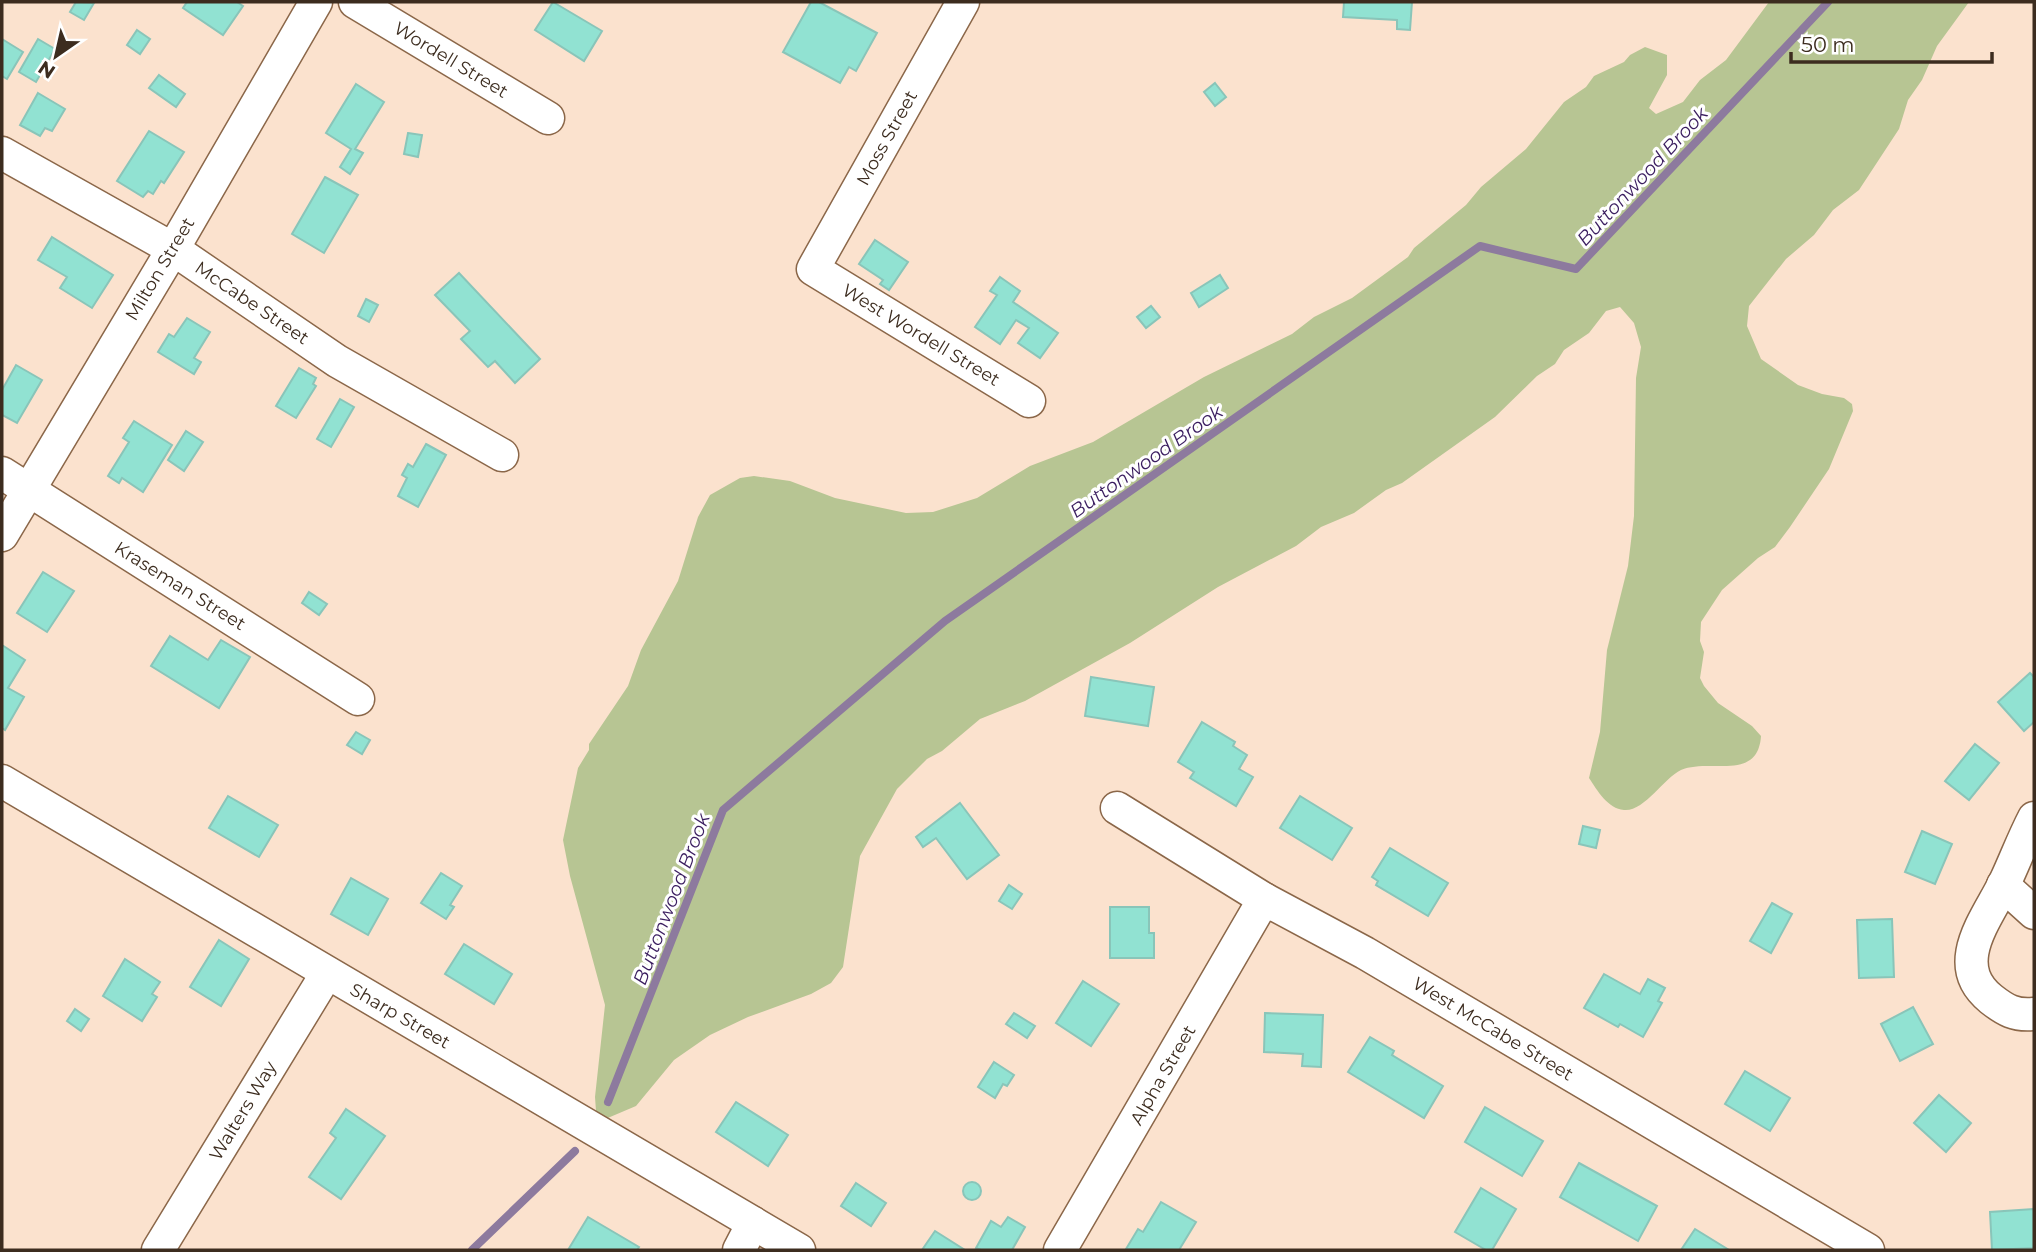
<svg xmlns="http://www.w3.org/2000/svg" width="2036" height="1252" font-family="Montserrat,sans-serif">
	<style>
		.green { fill: #b7c593 }
		.lines { fill: none; stroke-linecap: round; stroke-linejoin: round }
		.stream { stroke: #8d7a9e; stroke-width: 8 }
		.building { fill: #91e2d2; stroke: #89c5b9; stroke-width: 2 }
		.minor-casing { stroke: #8b6749; stroke-width: 35 }
		.minor { stroke: #fff; stroke-width: 32 }
		.labels { text-anchor: middle; stroke-width: 6; stroke-linejoin: round; paint-order: stroke }
		.street-label { font-size: 18px; fill: #3c2c1f; stroke: #fff }
		.water-label { font-size: 19px; font-style: italic; fill: #3a1d5f; stroke: #fff }
	</style>
	<rect width="100%" height="100%" fill="#fbe2ce"/>
	<path class="green" d="M1769,2H1969L1937,46L1922,80L1908,100L1899,129L1859,190L1833,210L1814,235L1786,259L1749,306L1747,326L1761,359L1798,385L1822,394L1844,398L1852,404L1853,411L1829,469L1790,527L1775,547L1758,558L1722,590L1701,622L1700,641L1704,652L1700,678L1704,686L1718,703L1752,726L1761,736C1758,782 1710,758 1681,770C1664,778 1644,812 1624,810C1608,809 1597,790 1589,778L1600,732L1607,650L1628,566L1634,516L1636,378L1641,347L1634,323L1620,307L1606,311L1589,333L1564,350L1555,364L1537,376L1495,417L1402,483L1386,490L1354,513L1321,527L1296,546L1218,587L1130,643L1025,701L980,719L942,751L927,759L897,789L860,856L843,967L831,983L811,994L748,1017L710,1035L674,1060L636,1106L603,1120L596,1111L595,1097L605,1005L570,876L563,840L578,768L589,750V744L628,686L641,650L678,581L698,517L710,495L740,478L754,476L790,481L835,498L906,513L933,512L977,498L1030,466L1093,442L1204,377L1292,334L1314,317L1352,298L1408,257L1414,248L1466,205L1481,187L1526,149L1564,102L1586,87L1594,76L1624,62L1630,55L1645,47L1667,55V75L1649,108L1656,114L1683,102L1700,80L1726,60Z"/>
	<g class="lines">
		<g class="stream">
			<path d="M608,1102L723,810L945,621L1480,246L1576,269L1828,2"/>
			<path d="M472,1250L575,1151"/>
		</g>
	</g>
	<g class="building">
		<path d="M76,2L94,3L84,20L70,12Z"/>
		<path d="M187,2H237L243,6L223,35L183,8Z"/>
		<path d="M553,2L602,31L584,61L535,30Z"/>
		<path d="M811,2H819L877,33L856,71L849,67L840,83L783,52Z"/>
		<path d="M1344,2H1412L1410,30L1397,29V20L1343,17Z"/>
		<path d="M137,30L150,39L140,54L127,45Z"/>
		<path d="M2,39L23,52L7,79L2,76Z"/>
		<path d="M38,39L55,49L36,82L19,72Z"/>
		<path d="M159,75L185,94L176,107L149,88Z"/>
		<path d="M1215,83L1226,97L1215,106L1204,92Z"/>
		<path d="M356,84L384,102L355,149L363,153L350,174L340,167L351,149L326,133Z"/>
		<path d="M38,93L65,109L52,131L45,128L40,136L20,125Z"/>
		<path d="M149,131L184,152L164,183L161,181L153,194L148,191L143,197L117,181Z"/>
		<path d="M408,133L422,135L418,157L404,154Z"/>
		<path d="M325,177L358,195L324,253L292,234Z"/>
		<path d="M52,237L113,275L92,308L60,288L67,277L38,260Z"/>
		<path d="M875,240L908,262L889,290L880,284L883,280L859,264Z"/>
		<path d="M459,273L540,359L515,383L495,361L488,367L461,339L470,331L435,295Z"/>
		<path d="M1220,275L1228,288L1199,307L1191,293Z"/>
		<path d="M1000,277L1020,291L1013,302L1058,333L1040,358L1018,343L1029,328L1016,320L1000,344L975,327L997,295L990,291Z"/>
		<path d="M366,299L378,305L369,322L358,316Z"/>
		<path d="M1151,306L1160,317L1146,328L1137,317Z"/>
		<path d="M187,318L210,332L194,358L201,362L194,374L158,352L169,334L174,337Z"/>
		<path d="M16,365L42,380L17,423L2,415V390Z"/>
		<path d="M299,368L316,378L313,384L316,386L296,418L276,406Z"/>
		<path d="M340,399L354,407L331,447L317,439Z"/>
		<path d="M134,421L172,445L143,492L122,478L119,483L108,476L129,442L123,438Z"/>
		<path d="M186,431L203,442L184,471L168,460Z"/>
		<path d="M426,444L446,455L418,507L398,496L407,478L402,475L408,464L413,467Z"/>
		<path d="M43,572L74,591L47,632L17,613Z"/>
		<path d="M309,592L327,604L319,615L302,603Z"/>
		<path d="M170,636L208,660L221,640L250,657L219,708L151,666Z"/>
		<path d="M2,645L25,660L8,688L24,697L5,730L2,728Z"/>
		<path d="M2030,673L2034,677V722L2024,731L1998,702Z"/>
		<path d="M1091,677L1154,687L1148,726L1085,716Z"/>
		<path d="M1202,722L1235,742L1233,746L1247,755L1239,769L1253,777L1236,806L1190,778L1194,772L1178,762Z"/>
		<path d="M356,732L370,740L362,754L347,745Z"/>
		<path d="M1975,744L1999,763L1969,800L1945,781Z"/>
		<path d="M228,796L278,825L259,857L209,828Z"/>
		<path d="M1300,796L1352,828L1332,860L1280,828Z"/>
		<path d="M960,803L999,855L967,879L936,838L923,847L916,837Z"/>
		<path d="M1583,826L1600,830L1596,848L1579,844Z"/>
		<path d="M1922,831L1952,844L1935,884L1905,872Z"/>
		<path d="M1390,848L1448,883L1428,916L1376,885L1378,881L1372,877Z"/>
		<path d="M441,873L462,886L450,905L454,907L446,919L421,903Z"/>
		<path d="M351,878L388,899L368,935L331,914Z"/>
		<path d="M1009,885L1022,894L1012,909L999,901Z"/>
		<path d="M1772,903L1792,914L1771,953L1750,941Z"/>
		<path d="M1110,907H1149V933H1154V958H1110Z"/>
		<path d="M1892,919L1894,977L1859,978L1857,920Z"/>
		<path d="M219,940L249,959L221,1006L190,987Z"/>
		<path d="M464,944L512,974L494,1004L445,974Z"/>
		<path d="M125,959L160,982L152,994L157,997L142,1021L103,996Z"/>
		<path d="M1604,974L1640,994L1648,979L1665,988L1658,1001L1662,1003L1643,1037L1620,1024L1618,1027L1584,1008Z"/>
		<path d="M1083,981L1119,1004L1091,1046L1056,1023Z"/>
		<path d="M1913,1007L1933,1044L1900,1061L1881,1024Z"/>
		<path d="M75,1009L89,1019L81,1031L67,1021Z"/>
		<path d="M1014,1013L1035,1026L1027,1038L1006,1024Z"/>
		<path d="M1265,1013L1323,1015L1321,1067L1302,1066L1303,1054L1264,1052Z"/>
		<path d="M1370,1037L1394,1051L1392,1055L1443,1086L1424,1118L1348,1072Z"/>
		<path d="M994,1062L1014,1075L1007,1086L1003,1084L995,1098L978,1087Z"/>
		<path d="M1745,1071L1790,1098L1770,1131L1725,1104Z"/>
		<path d="M1939,1095L1971,1123L1946,1152L1914,1123Z"/>
		<path d="M736,1102L788,1135L768,1166L716,1132Z"/>
		<path d="M1485,1107L1543,1141L1522,1176L1465,1142Z"/>
		<path d="M346,1109L385,1136L341,1199L309,1177L336,1138L330,1133Z"/>
		<path d="M1579,1163L1657,1206L1638,1241L1560,1197Z"/>
		<circle cx="972" cy="1191" r="9"/>
		<path d="M856,1183L886,1203L871,1226L841,1206Z"/>
		<path d="M1481,1188L1516,1209L1492,1250H1486L1455,1232Z"/>
		<path d="M1161,1202L1196,1222L1179,1250L1126,1249L1138,1229L1143,1232Z"/>
		<path d="M2034,1209V1248L1992,1250L1990,1212Z"/>
		<path d="M588,1217L639,1247L637,1250H568Z"/>
		<path d="M1008,1217L1025,1227L1012,1250H981L976,1248L991,1221L1001,1227Z"/>
		<path d="M1695,1229L1729,1250H1681Z"/>
		<path d="M935,1231L965,1250H922Z"/>
	</g>
	<g class="lines">
		<g class="minor-casing">
			<g id="minor">
				<path d="M355,2L548,118"/>
				<path d="M963,2L813,269L1029,401"/>
				<path d="M2,153L173,249L337,361L502,455"/>
				<path d="M2,473L358,699"/>
				<path d="M2,535L173,249L316,2"/>
				<path d="M2,781L799,1250"/>
				<path d="M1117,808L1264,899L1365,953L1868,1250"/>
				<path d="M2034,818C2023,839 2015,861 2005,882C1987,919 1948,964 1991,999C2005,1010 2015,1016 2034,1014"/>
				<path d="M2003,885L2034,913"/>
				<path d="M158,1250L327,973"/>
				<path d="M739,1250L753,1223"/>
				<path d="M1060,1250L1264,899"/>
			</g>
		</g>
		<use href="#minor" class="minor"/>
	</g>
	<g class="labels">
		<g class="street-label">
			<text transform="translate(451 60) rotate(31)" y="6">Wordell Street</text>
			<text transform="translate(887 138) rotate(-61)" y="6">Moss Street</text>
			<text transform="translate(160 269) rotate(-59)" y="6">Milton Street</text>
			<text transform="translate(252 303) rotate(34)" y="6">McCabe Street</text>
			<text transform="translate(921 335) rotate(31)" y="6">West Wordell Street</text>
			<text transform="translate(180 586) rotate(32)" y="6">Kraseman Street</text>
			<text transform="translate(400 1016) rotate(30)" y="6">Sharp Street</text>
			<text transform="translate(1493 1029) rotate(31)" y="6">West McCabe Street</text>
			<text transform="translate(1163 1075) rotate(-60)" y="6">Alpha Street</text>
			<text transform="translate(243 1111) rotate(-59)" y="6">Walters Way</text>
		</g>
		<g class="water-label">
			<text transform="translate(1642 176) rotate(-47)" y="7">Buttonwood Brook</text>
			<text transform="translate(1146 461) rotate(-35)" y="7">Buttonwood Brook</text>
			<text transform="translate(671 899) rotate(-69)" y="7">Buttonwood Brook</text>
		</g>
	</g>
	<rect width="2036" height="1252" fill="none" stroke="#3c2c1f" stroke-width="7"/>
	<g transform="translate(56 56) rotate(214)" stroke="#ffffff" stroke-width="5" paint-order="stroke">
	<path d="M0-5L12 26L0 18L-12 26Z" fill="#3c2c1f"/>
	<text y="-10" font-size="19" font-weight="bold" text-anchor="middle" fill="#3c2c1f">N</text>
	</g>
	<path d="M1791 52v10h201v-10" fill="none" stroke="#3c2c1f" stroke-width="3.5"/>
	<text x="1801" y="52" font-size="21" fill="#3c2c1f" stroke="#ffffff" stroke-width="5" paint-order="stroke">50 m</text>
</svg>
